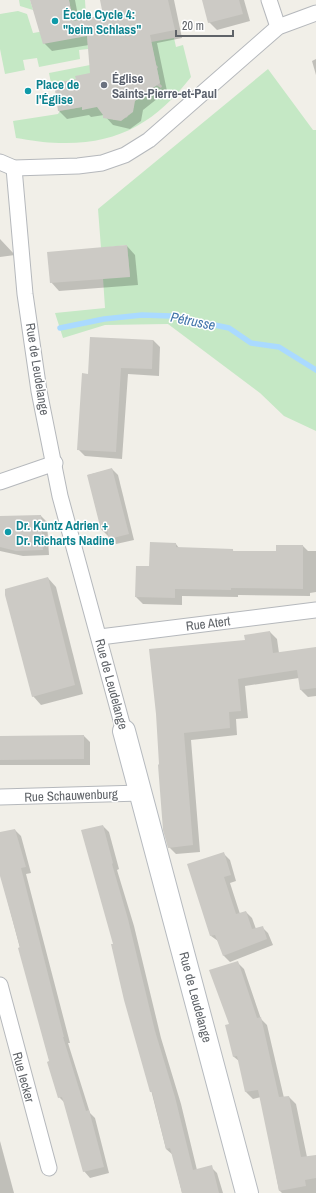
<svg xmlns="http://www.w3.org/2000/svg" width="316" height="1193" font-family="'Archivo Narrow',sans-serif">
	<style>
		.green { fill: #c5e8c5 }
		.shadow { fill: #0003 }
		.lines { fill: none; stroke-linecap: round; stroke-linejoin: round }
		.stream { stroke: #aadaff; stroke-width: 5.5 }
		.building { fill: #cccac5 }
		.street-casing { stroke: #b5b8bc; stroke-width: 17 }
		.secondary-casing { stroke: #b6babf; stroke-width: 24 }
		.street { stroke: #fff; stroke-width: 15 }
		.secondary { stroke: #fff; stroke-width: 22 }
		.culture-dot { fill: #0f9aa8; stroke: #fff; stroke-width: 1.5 }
		.worship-dot { fill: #6b7280; stroke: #fff; stroke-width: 1.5 }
		.labels { text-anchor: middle; stroke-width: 3; stroke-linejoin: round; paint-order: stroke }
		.culture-label { font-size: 13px; font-weight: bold; fill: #0d838f; stroke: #fff; text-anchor: start }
		.worship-label { font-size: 13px; font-weight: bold; fill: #5b616d; stroke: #fff; text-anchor: start }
		.street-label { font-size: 13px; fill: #5f6368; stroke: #fff }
		.water-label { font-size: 14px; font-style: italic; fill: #4174aa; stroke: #fff }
	</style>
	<rect width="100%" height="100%" fill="#f1efe8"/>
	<g class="green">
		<path d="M19,0H30L33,10L20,6Z"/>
		<path d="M69,0H85L88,49L79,50L80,59L39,67L37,58L23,60L25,70L5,74L0,49V14L18,11L27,14L33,33L39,32L76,38Z"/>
		<path d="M174,38L176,47L183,45L191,77C156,122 118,145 59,143C45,143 30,140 16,138L13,121L58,114L60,111L82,107V110L102,102L113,117V120L124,115L126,118L128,116L126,114L134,107L130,97L140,98L141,96L140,94L156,85L161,88L162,86L160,84L157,69L158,67L156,65L151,42Z"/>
		<path d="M90,65L97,75L77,76L76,79L55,83L52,82L51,83L49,73Z"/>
		<path d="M268,69L313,130H316V431L284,416L260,393L168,324L105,325L63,338L55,313L105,308L103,278L130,276L127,245L101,248L98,209Z"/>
	</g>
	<g class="shadow">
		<path d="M31,0H75L79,21L104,16L101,0H174L182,38L157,43L167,91L143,110L141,121L130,129L113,125L104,115L91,117L89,115L67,119L59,111L77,80L91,74L89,45L52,51L44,43Z"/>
		<path d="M203,0H244L250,21L217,30L209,22Z"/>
		<path d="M316,59V75L312,61Z"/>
		<path d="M0,239L15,255L0,257Z"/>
		<path d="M127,246L135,255L138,285L59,291L51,282Z"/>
		<path d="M153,340L160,347L159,376L128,374L122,459L85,456L78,449L89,375Z"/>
		<path d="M112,469L118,475L134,540L116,544L102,530L88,475Z"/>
		<path d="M41,516L47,522L49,555L23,556L0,551V517Z"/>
		<path d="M176,544L179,548L232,550L235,552H277V546H303L308,551H316V592L310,593V596L238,595V597L182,596V605L143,604L136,597L150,567Z"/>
		<path d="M48,578L56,587L83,694L41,705L33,696Z"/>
		<path d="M270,632L277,639L279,653L316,648V696L308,697L301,690L299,678L245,686L248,718L236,719L237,735L191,740L200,852L176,854L169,847L159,765L246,641Z"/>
		<path d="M84,736L90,742V765H0V737Z"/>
		<path d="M103,826L109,832L119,869L117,870L134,926L161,1038L181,1104L197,1170L211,1167L217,1173L223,1193H182L173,1155L166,1149L114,944Z"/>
		<path d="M15,830L21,836L31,873L26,874L70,1043H68L90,1113L95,1118L109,1173L90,1178L84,1171L65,1103L59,1097L0,872V834Z"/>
		<path d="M224,854L230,860L236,881L230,883L240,914L246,912L252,918L256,929L262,927L268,933L273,945L230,962L224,956L218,941L211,936Z"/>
		<path d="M237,962L244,969L261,1019L267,1025L284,1098L289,1097L296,1104L307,1157L316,1156V1193H282L279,1190L261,1097L253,1099L246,1092L239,1061L234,1057L227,1026L230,1024Z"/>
		<path d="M0,1141L14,1193H0Z"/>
	</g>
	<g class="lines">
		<path class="stream" d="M60,328L104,319L142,315L171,316L229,328L251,343L279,347L316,370"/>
	</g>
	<g class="building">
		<path d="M30,0H69L73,21L103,15L100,0H168L175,30L150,35L160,83L135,101L133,112L121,121L103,118V115L97,107L82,110V107L58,111L54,83L76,79L75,76L90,73L87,36L43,44Z"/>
		<path d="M202,0H239L243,14L208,23Z"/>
		<path d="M127,245L130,277L50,283L47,252Z"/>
		<path d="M90,337L153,340L152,369L121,368L116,452L77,450L82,373L88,374Z"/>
		<path d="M112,468L129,534L109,539L107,529L101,530L87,475Z"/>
		<path d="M41,515L43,550L16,551L0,547V516Z"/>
		<path d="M150,542L176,543V547L233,549V551H276V545H303V589L231,588V590L175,589V598L135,597L136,566H149Z"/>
		<path d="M48,577L75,685L32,697L5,595V589Z"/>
		<path d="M270,631L273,653L316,647V688L300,690L297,670L238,679L241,711L229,712L230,728L184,733L193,845L168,848L163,830L158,765L159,764L156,714L149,649L245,640L244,635Z"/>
		<path d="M84,735V759L0,760V736Z"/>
		<path d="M103,825L113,863L112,864L128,919L155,1031L175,1097L193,1170L212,1165L219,1193H182L170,1148L166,1149L152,1092H150L124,1000L111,944H113L81,830Z"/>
		<path d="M15,829L26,867L21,868L64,1037H63L86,1111L89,1110L104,1167L83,1172L62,1097L58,1098L47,1062L49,1061L18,948L20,947L0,876V832Z"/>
		<path d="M224,852L231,875L224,877L236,914L246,911L252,929L263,926L267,939L223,956L215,935L210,936L187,864Z"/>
		<path d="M238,961L257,1018L261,1017L279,1097L289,1096L301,1157L316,1155V1178L305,1180L306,1186L279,1191L258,1090L245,1092L237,1056L233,1057L225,1025L229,1024L209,970Z"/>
	</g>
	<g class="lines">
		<g class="street-casing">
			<g id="street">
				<path d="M269,0L278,27"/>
				<path d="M0,162L14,168L78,166L102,163L125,155L149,140L278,27L316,13"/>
				<path d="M14,168L25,294L39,391L60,496L124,731"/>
				<path d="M0,482L55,463"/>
				<path d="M100,637L316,610"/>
				<path d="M0,797L141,793"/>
				<path d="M0,985L49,1168"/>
			</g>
		</g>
		<g class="secondary-casing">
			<path id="secondary" d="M124,731L247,1193"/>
		</g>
		<use href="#street" class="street"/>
		<use href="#secondary" class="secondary"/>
	</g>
	<g class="culture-dot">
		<circle cx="55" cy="21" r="4"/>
		<circle cx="28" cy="91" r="4"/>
		<circle cx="8" cy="532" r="4"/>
	</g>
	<circle class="worship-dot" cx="104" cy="85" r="4"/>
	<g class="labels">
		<g class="culture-label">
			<text x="63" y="19">École Cycle 4:<tspan x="63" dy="15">"beim Schlass"</tspan></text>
			<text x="36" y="89">Place de<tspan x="36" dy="15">l'Église</tspan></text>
			<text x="16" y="530">Dr. Kuntz Adrien +<tspan x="16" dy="15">Dr. Richarts Nadine</tspan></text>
		</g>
		<g class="worship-label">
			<text x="112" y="83">Église<tspan x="112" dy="15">Saints-Pierre-et-Paul</tspan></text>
		</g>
		<g class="street-label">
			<text transform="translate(38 369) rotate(81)" y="5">Rue de Leudelange</text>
			<text transform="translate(208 623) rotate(-7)" y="5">Rue Atert</text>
			<text transform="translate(112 684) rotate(75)" y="5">Rue de Leudelange</text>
			<text transform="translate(71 795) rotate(-2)" y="5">Rue Schauwenburg</text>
			<text transform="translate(196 997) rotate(75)" y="5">Rue de Leudelange</text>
			<text transform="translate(24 1077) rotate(75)" y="5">Rue Iecker</text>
		</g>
		<g class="water-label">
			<text transform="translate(193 321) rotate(11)" y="5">Pétrusse</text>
		</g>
	</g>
	<path d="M176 30v6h57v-6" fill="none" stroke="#5f6368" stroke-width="2"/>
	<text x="182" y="30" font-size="12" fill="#5f6368" stroke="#ffffff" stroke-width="3" paint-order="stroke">20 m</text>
</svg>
